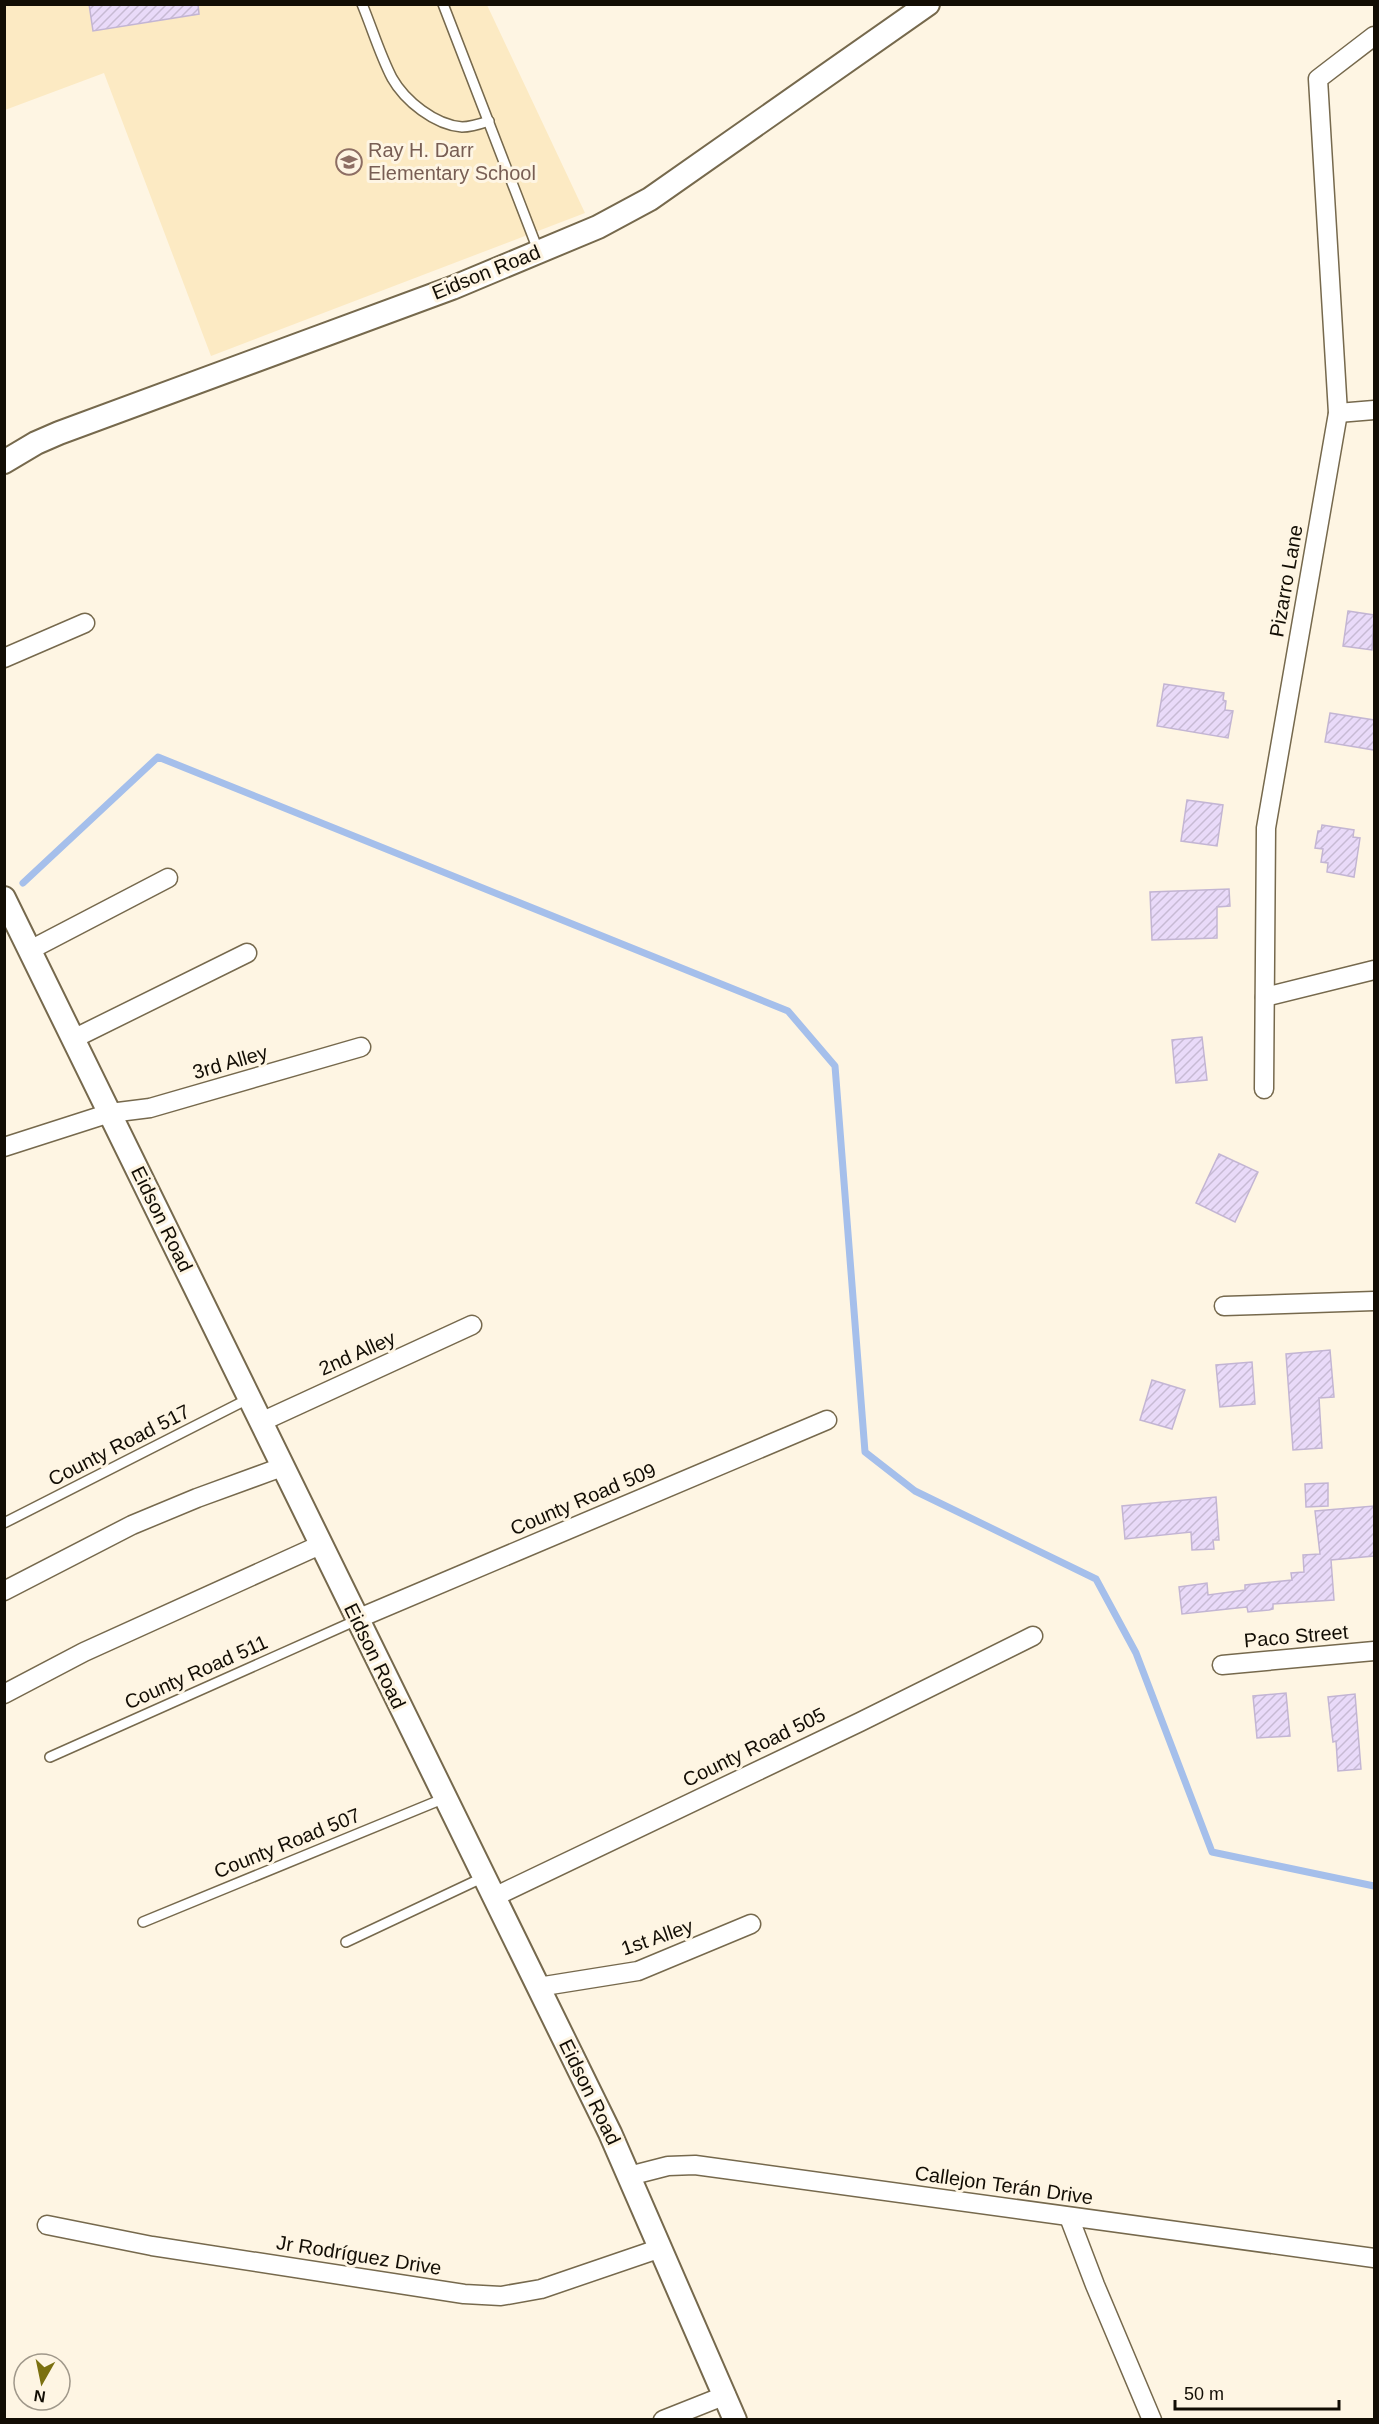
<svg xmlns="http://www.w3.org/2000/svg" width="1379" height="2424" font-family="Arial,sans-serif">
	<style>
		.built { fill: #fceac3 }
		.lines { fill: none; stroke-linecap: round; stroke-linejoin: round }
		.stream { stroke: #a5bfeb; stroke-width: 7 }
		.building { fill: url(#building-hatch); stroke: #c3b5d3; stroke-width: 1.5 }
		.service-casing { stroke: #76694d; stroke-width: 12 }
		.minor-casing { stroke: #76694d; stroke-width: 21 }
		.tertiary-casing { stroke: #76694d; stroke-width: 26 }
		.service { stroke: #fff; stroke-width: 9 }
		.minor { stroke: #fff; stroke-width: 18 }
		.tertiary { stroke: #fff; stroke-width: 22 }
		.labels { text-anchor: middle; stroke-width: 6; stroke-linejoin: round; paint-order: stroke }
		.education-label { font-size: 20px; fill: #785e54; stroke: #fef5e3; text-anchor: start }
		.street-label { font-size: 20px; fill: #120d04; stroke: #fef5e3 }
	</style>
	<defs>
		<pattern id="building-hatch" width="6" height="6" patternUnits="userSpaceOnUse" patternTransform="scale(1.5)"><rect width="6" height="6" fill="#e9daf9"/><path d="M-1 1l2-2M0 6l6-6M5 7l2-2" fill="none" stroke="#c7bad4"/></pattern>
	</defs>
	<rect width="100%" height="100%" fill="#fef5e3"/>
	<path class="built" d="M5,5H487L585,213L211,356L104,73L5,110Z"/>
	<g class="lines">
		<path class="stream" d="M23,883L158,757L788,1011L835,1066L865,1452L915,1491L1096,1579L1136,1653L1212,1852L1374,1886"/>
	</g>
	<g class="building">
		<path d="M89,4H198L199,14L93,31Z"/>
		<path d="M1348,611L1374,615L1372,650L1343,646Z"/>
		<path d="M1164,684L1224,693L1223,700L1226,701L1225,710L1233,711L1228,738L1157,726Z"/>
		<path d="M1330,713L1374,720V750L1325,742Z"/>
		<path d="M1187,800L1223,805L1217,846L1181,841Z"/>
		<path d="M1322,825L1354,830L1353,837L1360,838L1354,877L1327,872L1328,863L1321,862L1323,849L1315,848L1318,831H1321Z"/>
		<path d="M1229,889L1230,906L1217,907V938L1152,940L1150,892Z"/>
		<path d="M1202,1037L1207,1080L1176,1083L1172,1040Z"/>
		<path d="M1219,1154L1258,1172L1235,1222L1196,1203Z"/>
		<path d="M1330,1350L1334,1397L1319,1398L1322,1448L1293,1450L1286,1354Z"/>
		<path d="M1252,1362L1255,1404L1220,1407L1216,1365Z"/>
		<path d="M1152,1380L1185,1390L1172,1429L1140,1420Z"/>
		<path d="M1328,1483V1506L1306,1507L1305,1484Z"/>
		<path d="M1216,1497L1219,1540H1213L1214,1549L1192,1550L1191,1532L1125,1539L1122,1506Z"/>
		<path d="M1374,1506V1556L1331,1560L1334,1600L1273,1604V1609L1269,1610L1248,1612L1247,1607L1237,1608L1182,1614L1179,1587L1207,1583L1208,1595L1245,1590V1585L1292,1580L1291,1573L1304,1572L1303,1555L1320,1554L1315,1511Z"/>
		<path d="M1286,1693L1290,1736L1257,1738L1253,1696Z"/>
		<path d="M1355,1694L1361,1769L1338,1771L1336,1741L1333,1742L1328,1697Z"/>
	</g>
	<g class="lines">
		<g class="service-casing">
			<g id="service">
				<path d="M362,4C372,28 380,55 392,78C405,101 435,125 462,127C471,127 480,124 489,121"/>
				<path d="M443,4L538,250"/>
				<path d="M4,1523L248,1399"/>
				<path d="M50,1757L357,1620"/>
				<path d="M143,1922L445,1798"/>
				<path d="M346,1942L484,1877"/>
			</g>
		</g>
		<g class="minor-casing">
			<g id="minor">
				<path d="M1338,413L1374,410"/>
				<path d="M4,658L85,623"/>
				<path d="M30,950L168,878"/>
				<path d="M1265,997L1374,970"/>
				<path d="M73,1039L247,953"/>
				<path d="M1264,1089L1266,828L1338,413L1318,79L1374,36"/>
				<path d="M4,1147L110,1113L150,1108L361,1047"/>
				<path d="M1224,1306L1374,1301"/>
				<path d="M261,1422L472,1325"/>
				<path d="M4,1591L132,1525L197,1498L282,1467"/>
				<path d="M357,1619L827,1420"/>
				<path d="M1222,1665L1374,1651"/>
				<path d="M4,1694L84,1652L320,1545"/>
				<path d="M494,1897L860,1722L1033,1636"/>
				<path d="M538,1987L638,1971L751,1924"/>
				<path d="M629,2176L668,2166L695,2165L1374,2258"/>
				<path d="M1069,2217L1095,2285L1152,2420"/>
				<path d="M47,2225L152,2246L464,2294L501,2296L541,2289L661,2248"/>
				<path d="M663,2420L726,2395"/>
			</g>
		</g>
		<g class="tertiary-casing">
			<g id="tertiary">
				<path d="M4,462L36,443L59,433L452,288L598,227L650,199L928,4"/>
				<path d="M4,898L610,2133L735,2420"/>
			</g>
		</g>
		<use href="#service" class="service"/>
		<use href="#minor" class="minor"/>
		<use href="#tertiary" class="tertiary"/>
	</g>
	<defs>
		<g id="school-ring" transform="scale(1.35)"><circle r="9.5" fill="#fef5e3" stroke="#8d6e63" stroke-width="1.5"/><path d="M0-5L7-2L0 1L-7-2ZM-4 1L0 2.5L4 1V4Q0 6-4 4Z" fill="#8d6e63"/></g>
	</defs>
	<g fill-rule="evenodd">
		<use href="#school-ring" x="349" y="162"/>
	</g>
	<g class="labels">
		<g class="education-label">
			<text x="368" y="157">Ray H. Darr<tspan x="368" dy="23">Elementary School</tspan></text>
		</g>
		<g class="street-label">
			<text transform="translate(486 272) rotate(-22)" y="7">Eidson Road</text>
			<text transform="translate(1286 581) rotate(-80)" y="7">Pizarro Lane</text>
			<text transform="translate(230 1062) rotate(-16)" y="7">3rd Alley</text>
			<text transform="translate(162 1219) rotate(64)" y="7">Eidson Road</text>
			<text transform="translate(357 1353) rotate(-24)" y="7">2nd Alley</text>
			<text transform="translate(119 1445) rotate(-27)" y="7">County Road 517</text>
			<text transform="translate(583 1499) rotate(-23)" y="7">County Road 509</text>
			<text transform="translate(1296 1636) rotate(-5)" y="7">Paco Street</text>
			<text transform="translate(375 1656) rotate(64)" y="7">Eidson Road</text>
			<text transform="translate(196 1672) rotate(-24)" y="7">County Road 511</text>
			<text transform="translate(754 1747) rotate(-26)" y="7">County Road 505</text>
			<text transform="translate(287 1843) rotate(-22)" y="7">County Road 507</text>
			<text transform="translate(657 1937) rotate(-19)" y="7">1st Alley</text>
			<text transform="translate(590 2092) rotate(64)" y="7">Eidson Road</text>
			<text transform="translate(1004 2185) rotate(8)" y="7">Callejon Terán Drive</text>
			<text transform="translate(359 2255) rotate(9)" y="7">Jr Rodríguez Drive</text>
		</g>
	</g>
	<rect width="1379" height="2424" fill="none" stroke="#120d04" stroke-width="12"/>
	<g transform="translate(42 2382) rotate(189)"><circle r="28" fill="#fef5e3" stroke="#a0988a" stroke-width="1.5"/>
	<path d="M0-4.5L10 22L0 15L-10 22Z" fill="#7b7010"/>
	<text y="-9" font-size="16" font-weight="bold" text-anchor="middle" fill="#120d04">N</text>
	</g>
	<path d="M1175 2400v9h164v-9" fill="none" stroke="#120d04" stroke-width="3"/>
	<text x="1184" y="2400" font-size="18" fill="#120d04" stroke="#fef5e3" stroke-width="4.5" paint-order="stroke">50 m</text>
</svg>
